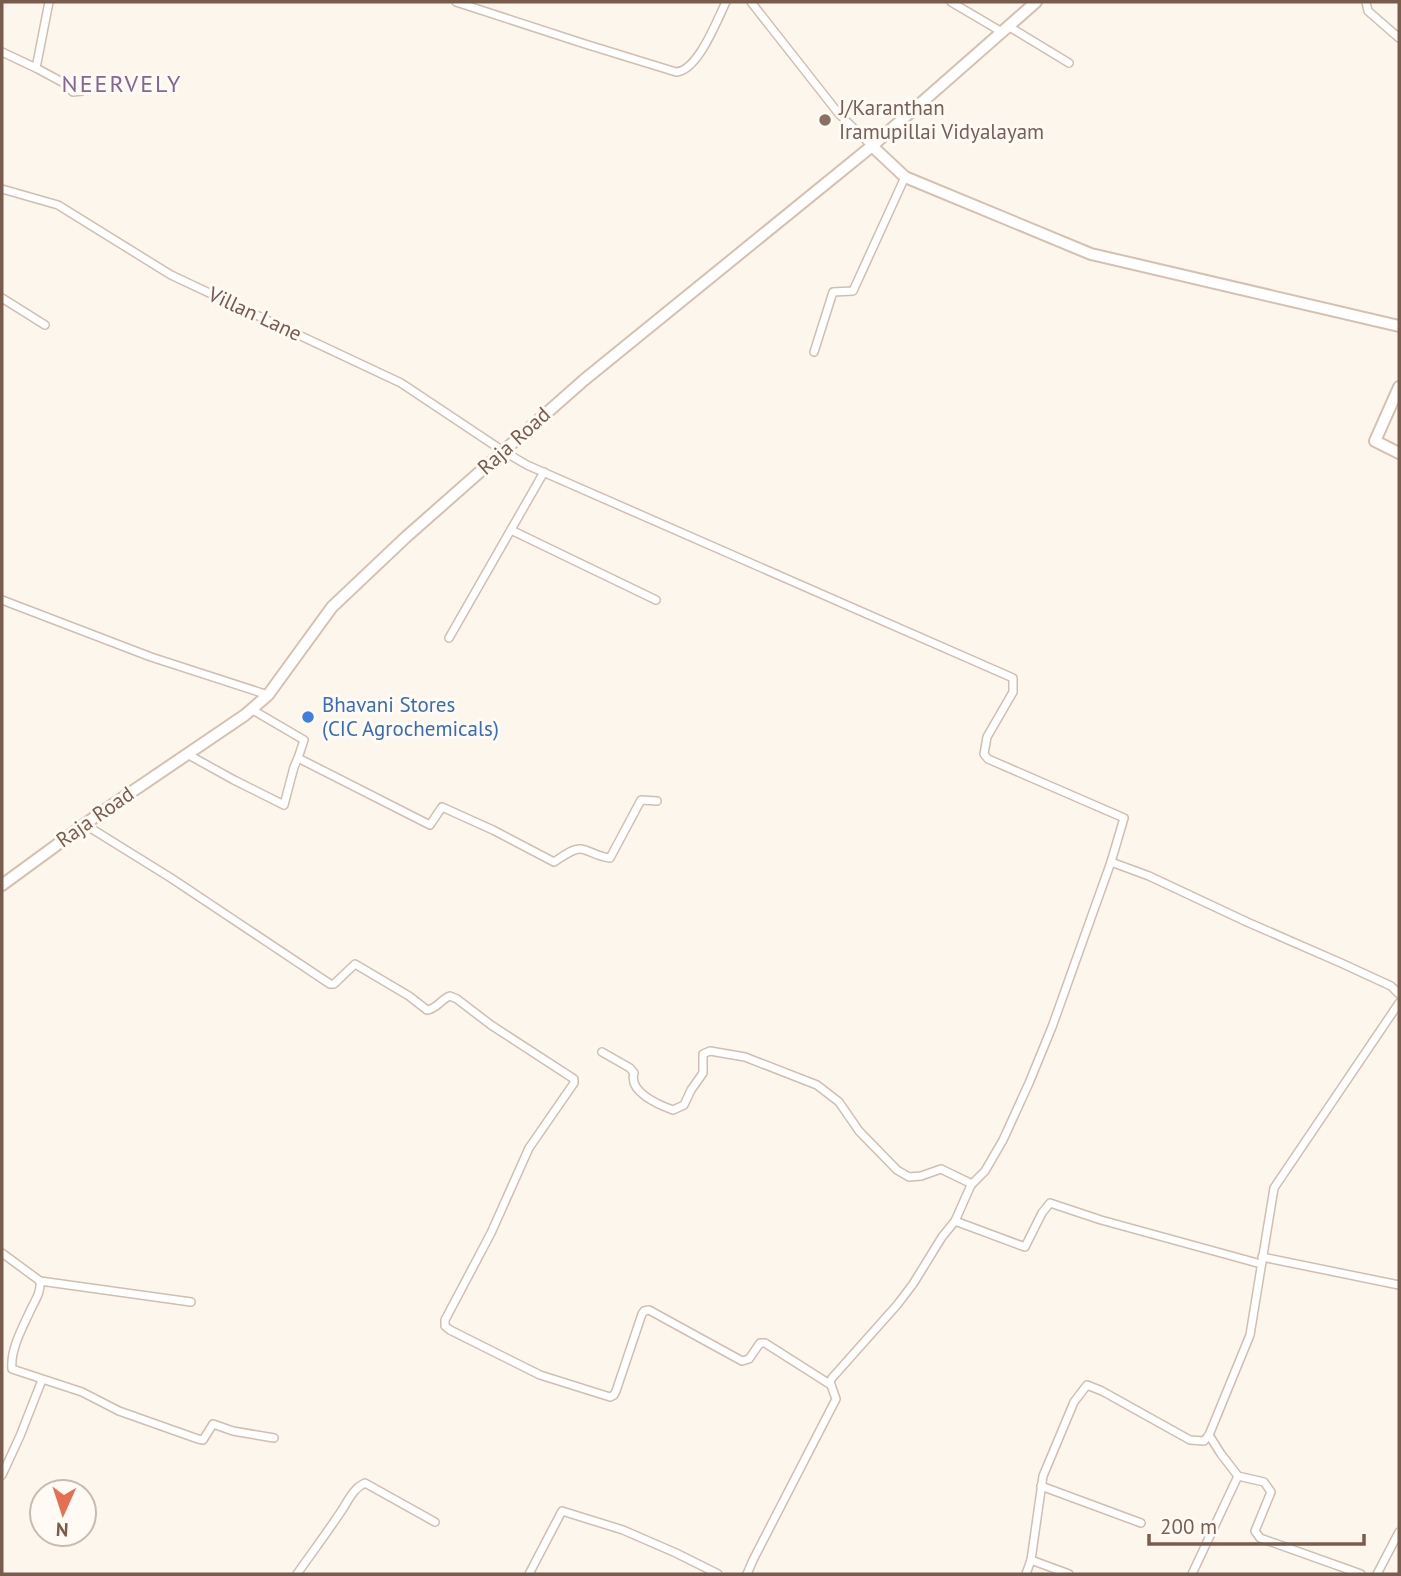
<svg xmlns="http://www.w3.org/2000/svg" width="1401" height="1576" font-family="'PT Sans',sans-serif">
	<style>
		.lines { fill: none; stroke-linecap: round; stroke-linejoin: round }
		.street-casing { stroke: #d1beb0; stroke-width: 10 }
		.secondary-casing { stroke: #d6c0b0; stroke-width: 14 }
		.street { stroke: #fff; stroke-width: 7 }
		.secondary { stroke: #fff; stroke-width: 10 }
		.education-dot { fill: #8d6e63; stroke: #fffaf3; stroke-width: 2.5 }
		.shop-dot { fill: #3f7fe0; stroke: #fffaf3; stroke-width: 2.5 }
		.labels { text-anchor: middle; stroke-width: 6; stroke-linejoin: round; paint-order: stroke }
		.education-label { font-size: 21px; fill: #785e54; stroke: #fffaf3; text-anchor: start }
		.street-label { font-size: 21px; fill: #7a5c4d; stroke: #fffaf3 }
		.shop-label { font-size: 21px; fill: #366cbe; stroke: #fffaf3; text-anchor: start }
		.quarter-label { font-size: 24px; letter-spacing: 2px; fill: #846695; stroke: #fffaf3 }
	</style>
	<rect width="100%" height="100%" fill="#fdf6ec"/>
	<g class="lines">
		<g class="street-casing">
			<g id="street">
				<path d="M456,2L585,44L676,72C698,71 717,20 726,2"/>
				<path d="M751,2L839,114L872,146"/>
				<path d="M951,2L1002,32"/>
				<path d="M1366,2L1368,11L1399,38"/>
				<path d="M1008,26L1069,63"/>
				<path d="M2,52L36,68L49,2"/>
				<path d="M36,68L62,82L73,92L82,91"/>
				<path d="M2,189L58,205L171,275L401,383L503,451L527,465L1013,678V692L987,737L984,754L988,759L1124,818L1111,862"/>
				<path d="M2,298L45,325"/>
				<path d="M814,352L833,292L853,291L905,177"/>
				<path d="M511,530L656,600"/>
				<path d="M2,600L151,657L268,695"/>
				<path d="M449,638L544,472"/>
				<path d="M251,709L304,740L298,758"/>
				<path d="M187,754L234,780L284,805L294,767L298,758L430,825L442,807L493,830L554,862C562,857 573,848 581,849C589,850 598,857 610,858L641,800L657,801"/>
				<path d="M84,824L171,878L330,984H334L355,964L409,996L427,1010C437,1009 441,999 450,996L457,999L491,1025L574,1079V1083L529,1148L491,1233L445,1320V1326L450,1330L540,1375L610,1397L614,1395L616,1391L642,1314L644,1311L649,1310L742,1361L749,1359L760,1343H765L831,1385"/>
				<path d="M602,1052L630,1068L634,1073C628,1092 659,1105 673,1110L684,1105L691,1090L703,1073V1054L710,1051L745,1057L817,1085L839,1102L859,1131L897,1170L909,1177L921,1176L941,1169L972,1184"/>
				<path d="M955,1221L1025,1247L1042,1213L1050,1203L1101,1220L1261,1264"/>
				<path d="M2,1253L40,1281C41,1292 36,1299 31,1309C23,1327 10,1349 12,1369L82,1392L119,1411L198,1439L203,1440L213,1424L233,1431L274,1438"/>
				<path d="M1262,1257L1399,1285"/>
				<path d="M40,1281L191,1302"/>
				<path d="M1209,1435L1221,1454L1238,1476L1264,1482L1271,1492L1255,1531L1260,1538L1361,1574"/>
				<path d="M2,1475L20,1436L42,1380"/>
				<path d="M1041,1486L1141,1523"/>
				<path d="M1031,1560L1069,1574"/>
				<path d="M297,1574C311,1554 326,1534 340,1513C348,1502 352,1489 365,1483L435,1522"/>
				<path d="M529,1574L562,1511L623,1530L676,1553L718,1574"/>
				<path d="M747,1574L753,1560L836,1399L830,1382L832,1378L897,1305L913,1284L942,1237L955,1221L971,1185L985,1171L1003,1140L1029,1083L1052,1027L1111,862L1149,876L1247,922L1341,963L1391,986L1399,994"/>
				<path d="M1026,1574L1031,1560L1043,1476L1074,1402L1087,1385L1102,1391L1190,1440L1204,1441L1209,1435L1250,1335L1274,1188L1399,1003"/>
				<path d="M1192,1574L1238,1476"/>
				<path d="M1377,1574L1399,1532"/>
			</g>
		</g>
		<g class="secondary-casing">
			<g id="secondary">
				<path d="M872,146L905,177L1091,254L1399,326"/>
				<path d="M1399,387L1375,441L1399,453"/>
				<path d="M2,885L99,814L245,715L268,695L332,607L406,537L584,380L872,146L1036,2"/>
			</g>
		</g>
		<use href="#street" class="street"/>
		<use href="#secondary" class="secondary"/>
	</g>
	<circle class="education-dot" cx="825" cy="120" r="7"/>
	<circle class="shop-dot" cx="308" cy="717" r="7"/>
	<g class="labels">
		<g class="education-label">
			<text x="839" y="115">J/Karanthan<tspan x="839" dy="24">Iramupillai Vidyalayam</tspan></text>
		</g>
		<g class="street-label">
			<text transform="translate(255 314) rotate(25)" y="7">Villan Lane</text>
			<text transform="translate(514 441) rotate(-42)" y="7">Raja Road</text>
			<text transform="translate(95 817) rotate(-35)" y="7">Raja Road</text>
		</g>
		<g class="shop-label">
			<text x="322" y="712">Bhavani Stores<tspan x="322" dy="24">(CIC Agrochemicals)</tspan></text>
		</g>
		<g class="quarter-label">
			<text x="122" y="92">NEERVELY</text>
		</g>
	</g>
	<rect width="1401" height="1576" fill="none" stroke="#7a5c4d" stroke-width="7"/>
	<g transform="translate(63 1513) rotate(183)"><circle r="33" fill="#fffaf3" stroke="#cabbb1" stroke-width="2"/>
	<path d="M0-5L12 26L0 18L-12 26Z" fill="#e76f51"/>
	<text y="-10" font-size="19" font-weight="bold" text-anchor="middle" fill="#7a5c4d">N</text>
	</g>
	<path d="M1149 1534v10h215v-10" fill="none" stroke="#7a5c4d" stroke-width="3.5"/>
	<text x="1160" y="1534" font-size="21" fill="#7a5c4d" stroke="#fffaf3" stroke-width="5" paint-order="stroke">200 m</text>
</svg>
